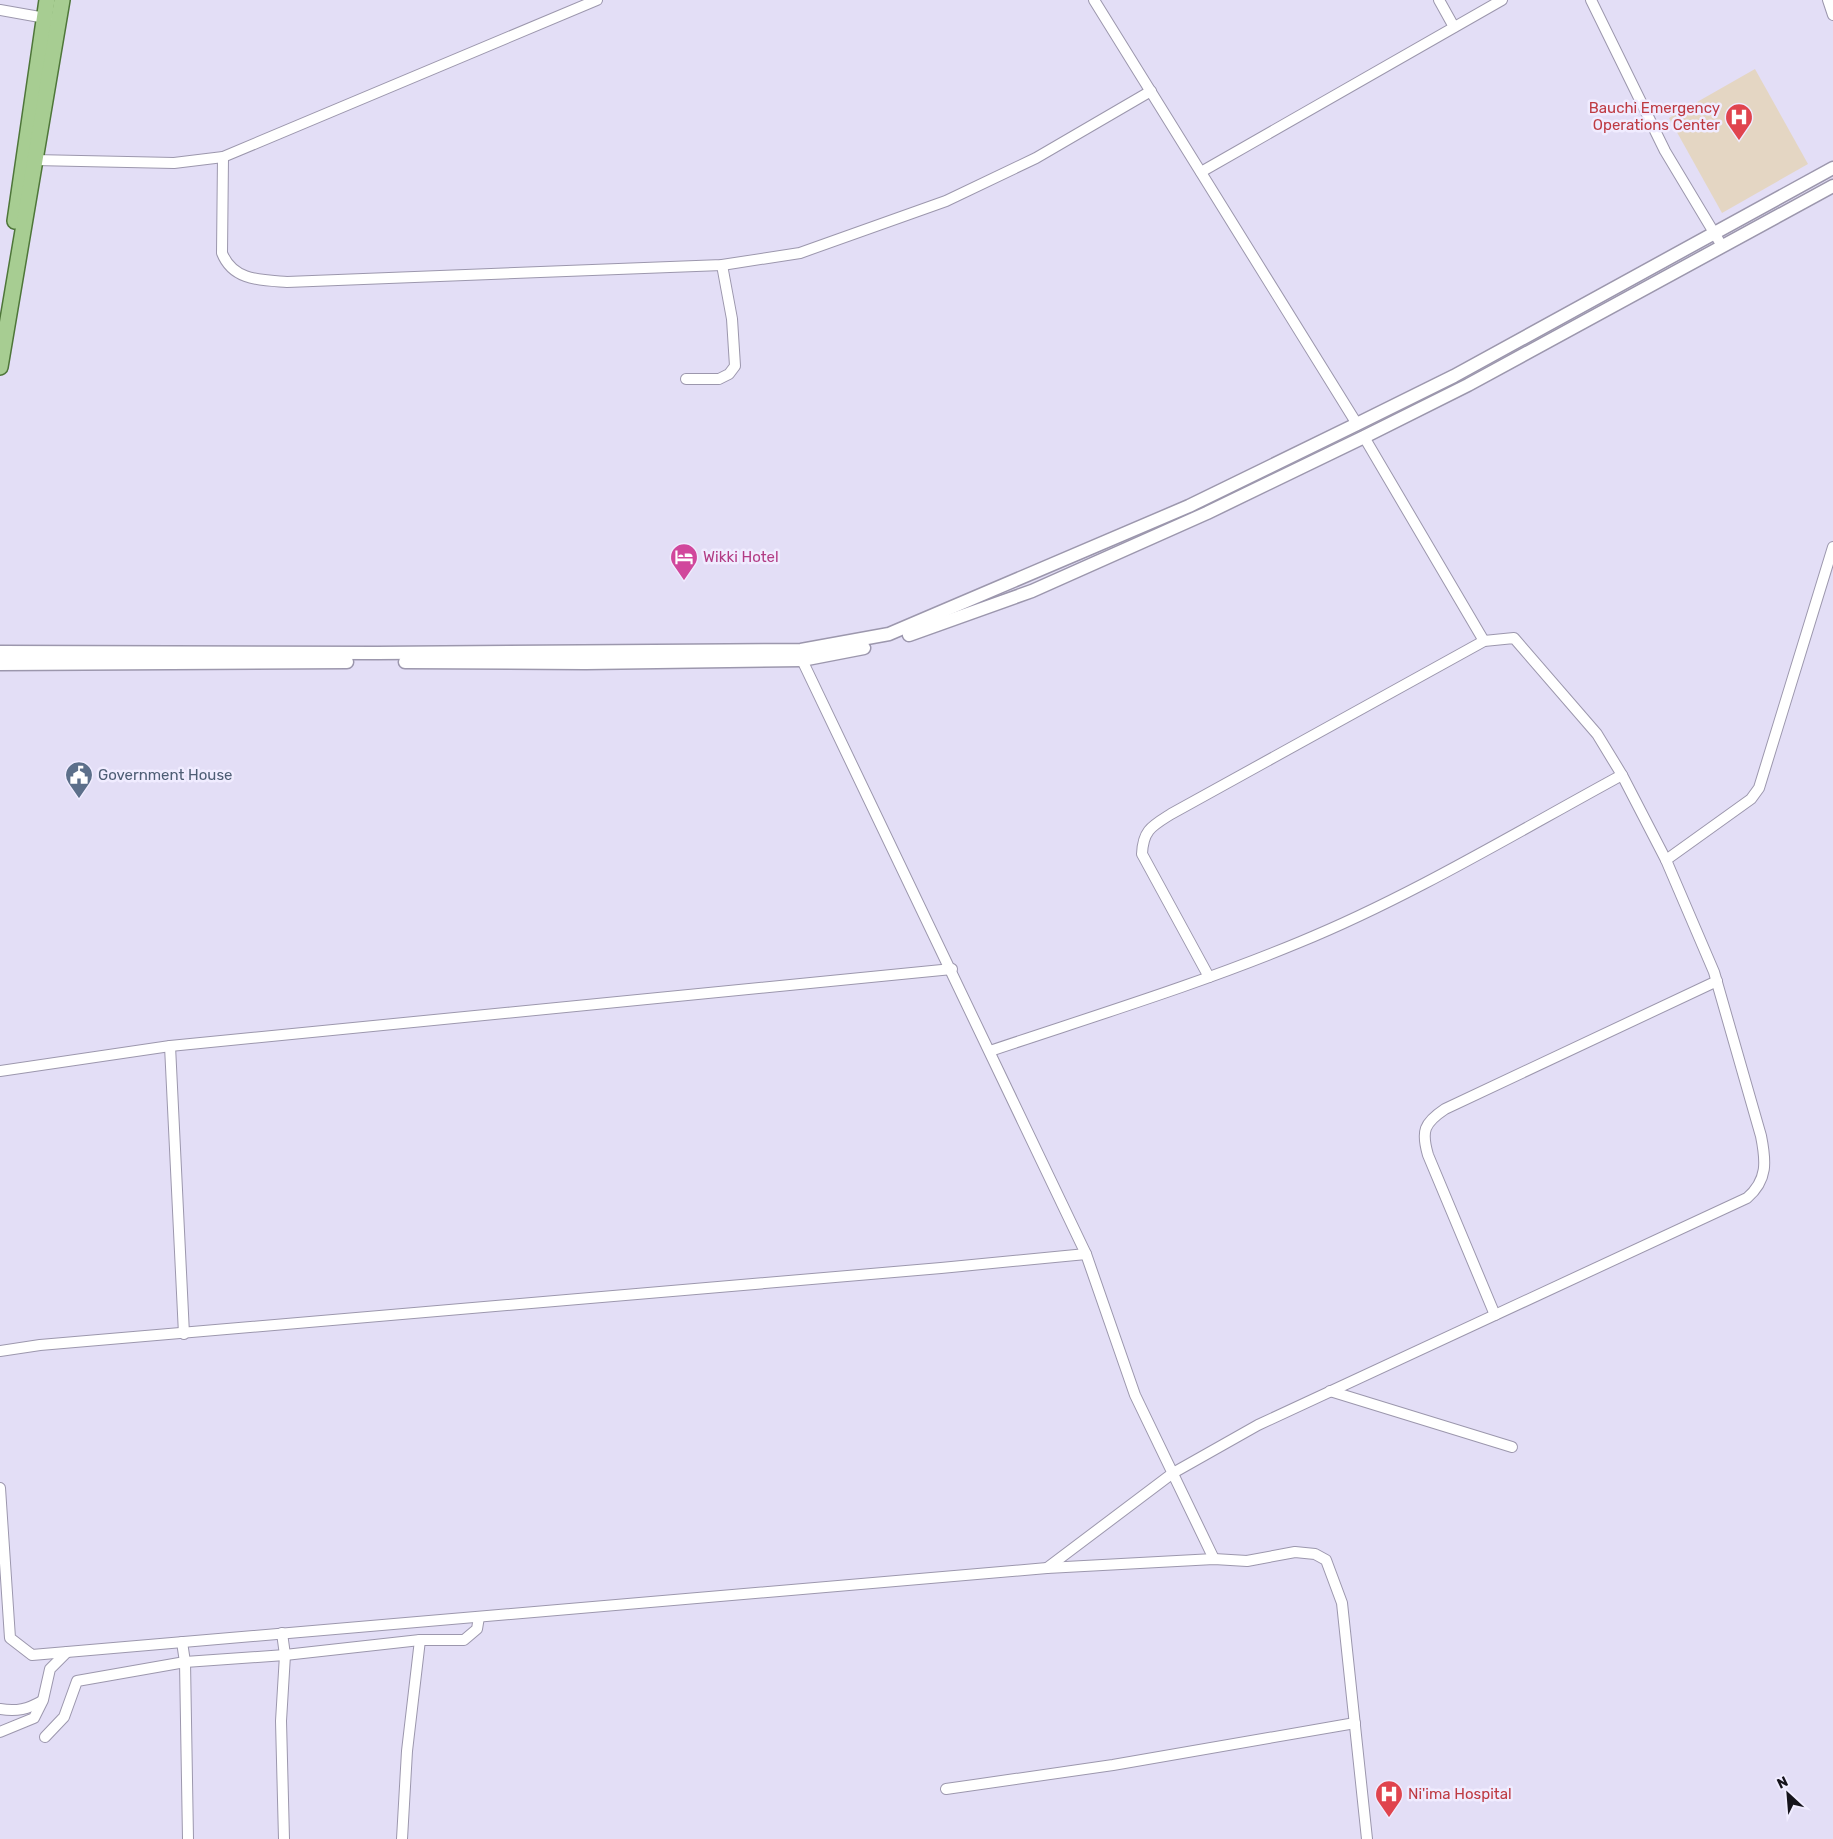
<svg xmlns="http://www.w3.org/2000/svg" width="1833" height="1839" font-family="Rubik,sans-serif">
	<style>
		.medical { fill: #e4d6c3 }
		.lines { fill: none; stroke-linecap: round; stroke-linejoin: round }
		.minor-casing { stroke: #9c97ad; stroke-width: 12 }
		.tertiary-casing { stroke: #9c97ad; stroke-width: 15 }
		.primary-casing { stroke: #4e7639; stroke-width: 18 }
		.minor { stroke: #fff; stroke-width: 10 }
		.tertiary { stroke: #fff; stroke-width: 12 }
		.primary { stroke: #a7cd92; stroke-width: 15 }
		.labels { text-anchor: middle; stroke-width: 5; stroke-linejoin: round; paint-order: stroke }
		.health-label { font-size: 15px; fill: #be3a42; stroke: #f0ecff; text-anchor: end }
		.hotel-label { font-size: 15px; fill: #b23c85; stroke: #f0ecff; text-anchor: start }
		.service-label { font-size: 15px; fill: #4e5e75; stroke: #f0ecff; text-anchor: start }
	</style>
	<rect width="100%" height="100%" fill="#e3def6"/>
	<path class="medical" d="M1755,69L1808,164L1722,213L1669,118Z"/>
	<g class="lines">
		<g class="minor-casing">
			<g id="minor">
				<path d="M1094,0L1357,424"/>
				<path d="M1439,0L1454,27"/>
				<path d="M1591,0L1665,151L1722,246"/>
				<path d="M1828,0L1833,15"/>
				<path d="M0,10L51,19"/>
				<path d="M223,157L222,253C233,281 261,280 287,282L722,265L800,253L946,201L1036,158L1151,91"/>
				<path d="M34,160L174,163L223,157L597,0"/>
				<path d="M1201,172L1502,0"/>
				<path d="M686,379H719L729,374L735,366L732,319L722,265"/>
				<path d="M1364,437L1484,641"/>
				<path d="M802,653V660L1086,1254L1135,1395L1214,1559"/>
				<path d="M1666,860L1751,799L1759,788L1833,547"/>
				<path d="M170,1046L184,1334"/>
				<path d="M990,1051C1094,1016 1199,984 1300,942C1410,897 1517,832 1622,775"/>
				<path d="M0,1071L170,1046L952,969"/>
				<path d="M1495,1315L1428,1155C1421,1131 1424,1123 1445,1109L1717,981"/>
				<path d="M0,1351L40,1345L941,1268L1086,1254"/>
				<path d="M1330,1391L1512,1447"/>
				<path d="M0,1488L10,1638L32,1655L1047,1568L1214,1559L1247,1561L1295,1552L1315,1554L1326,1560L1342,1603L1367,1839"/>
				<path d="M1047,1568L1173,1473L1258,1425L1747,1198C1768,1180 1766,1161 1761,1136L1714,972L1666,860L1622,775L1597,734L1514,638L1484,641L1171,814C1152,826 1143,830 1142,854L1209,977"/>
				<path d="M282,1633L285,1655L281,1721L284,1839"/>
				<path d="M182,1642L185,1662L188,1839"/>
				<path d="M0,1709C17,1712 28,1709 42,1701"/>
				<path d="M0,1732L34,1718L43,1700L50,1669L67,1652"/>
				<path d="M45,1737L64,1717L77,1681L185,1662L285,1655L420,1640"/>
				<path d="M946,1789L1113,1765L1355,1723"/>
				<path d="M402,1839L407,1751L420,1640H464L477,1629L479,1617"/>
			</g>
		</g>
		<g class="tertiary-casing">
			<g id="tertiary">
				<path d="M909,635L1032,591L1207,513L1364,437L1468,385L1833,186"/>
				<path d="M0,652L377,653L801,650L889,634L1189,506L1357,424L1454,376L1833,168"/>
				<path d="M405,662L586,663L802,660L864,648"/>
				<path d="M0,664L347,662"/>
			</g>
		</g>
		<g class="primary-casing">
			<g id="primary">
				<path d="M15,221L47,0"/>
				<path d="M0,367L62,0"/>
			</g>
		</g>
		<use href="#minor" class="minor"/>
		<use href="#tertiary" class="tertiary"/>
		<use href="#primary" class="primary"/>
	</g>
	<defs>
		<g id="hospital-pin" transform="scale(1.4375)"><path d="M0 17L-7.5 6A9.5 9.5 0 1 1 7.5 6Z" fill="#e0444e" stroke="#f0ecff"/><path d="M-5-5h3v3.5h4V-5h3V5h-3V1.5h-4V5h-3Z" fill="#fff"/></g>
		<g id="hotel-pin" transform="scale(1.4375)"><path d="M0 17L-7.5 6A9.5 9.5 0 1 1 7.5 6Z" fill="#d1479c" stroke="#f0ecff"/><path d="M-6-4.5h1.5V1H6V5H4.5V3h-9V5H-6ZM-4 0a1.8 1.8 0 1 1 3.6 0ZM.5 0V-2.5h3Q6-2.5 6 0Z" fill="#fff"/></g>
		<g id="civic-pin" transform="scale(1.4375)"><path d="M0 17L-7.5 6A9.5 9.5 0 1 1 7.5 6Z" fill="#5c6f8a" stroke="#f0ecff"/><path d="M-.6-6.5H3V-4.5H.6V-3L4-1V1h2V6H-6V1h2V-1L-.6-3ZM-1.2 2.5V6h2.4V2.5Z" fill="#fff"/></g>
	</defs>
	<g fill-rule="evenodd">
		<use href="#hospital-pin" x="1739" y="117"/>
		<use href="#hotel-pin" x="684" y="557"/>
		<use href="#civic-pin" x="79" y="775"/>
		<use href="#hospital-pin" x="1389" y="1794"/>
	</g>
	<g class="labels">
		<g class="health-label">
			<text x="1720" y="113">Bauchi Emergency<tspan x="1720" dy="17">Operations Center</tspan></text>
			<text x="1408" y="1799" text-anchor="start">Ni'ima Hospital</text>
		</g>
		<g class="hotel-label">
			<text x="703" y="562">Wikki Hotel</text>
		</g>
		<g class="service-label">
			<text x="98" y="780">Government House</text>
		</g>
	</g>
	<g transform="translate(1788 1794) rotate(334)" stroke="#f0ecff" stroke-width="4" paint-order="stroke">
	<path d="M0-4L9 19L0 12L-9 19Z" fill="#15131b"/>
	<text y="-8" font-size="14" font-weight="bold" text-anchor="middle" fill="#15131b">N</text>
	</g>
</svg>
